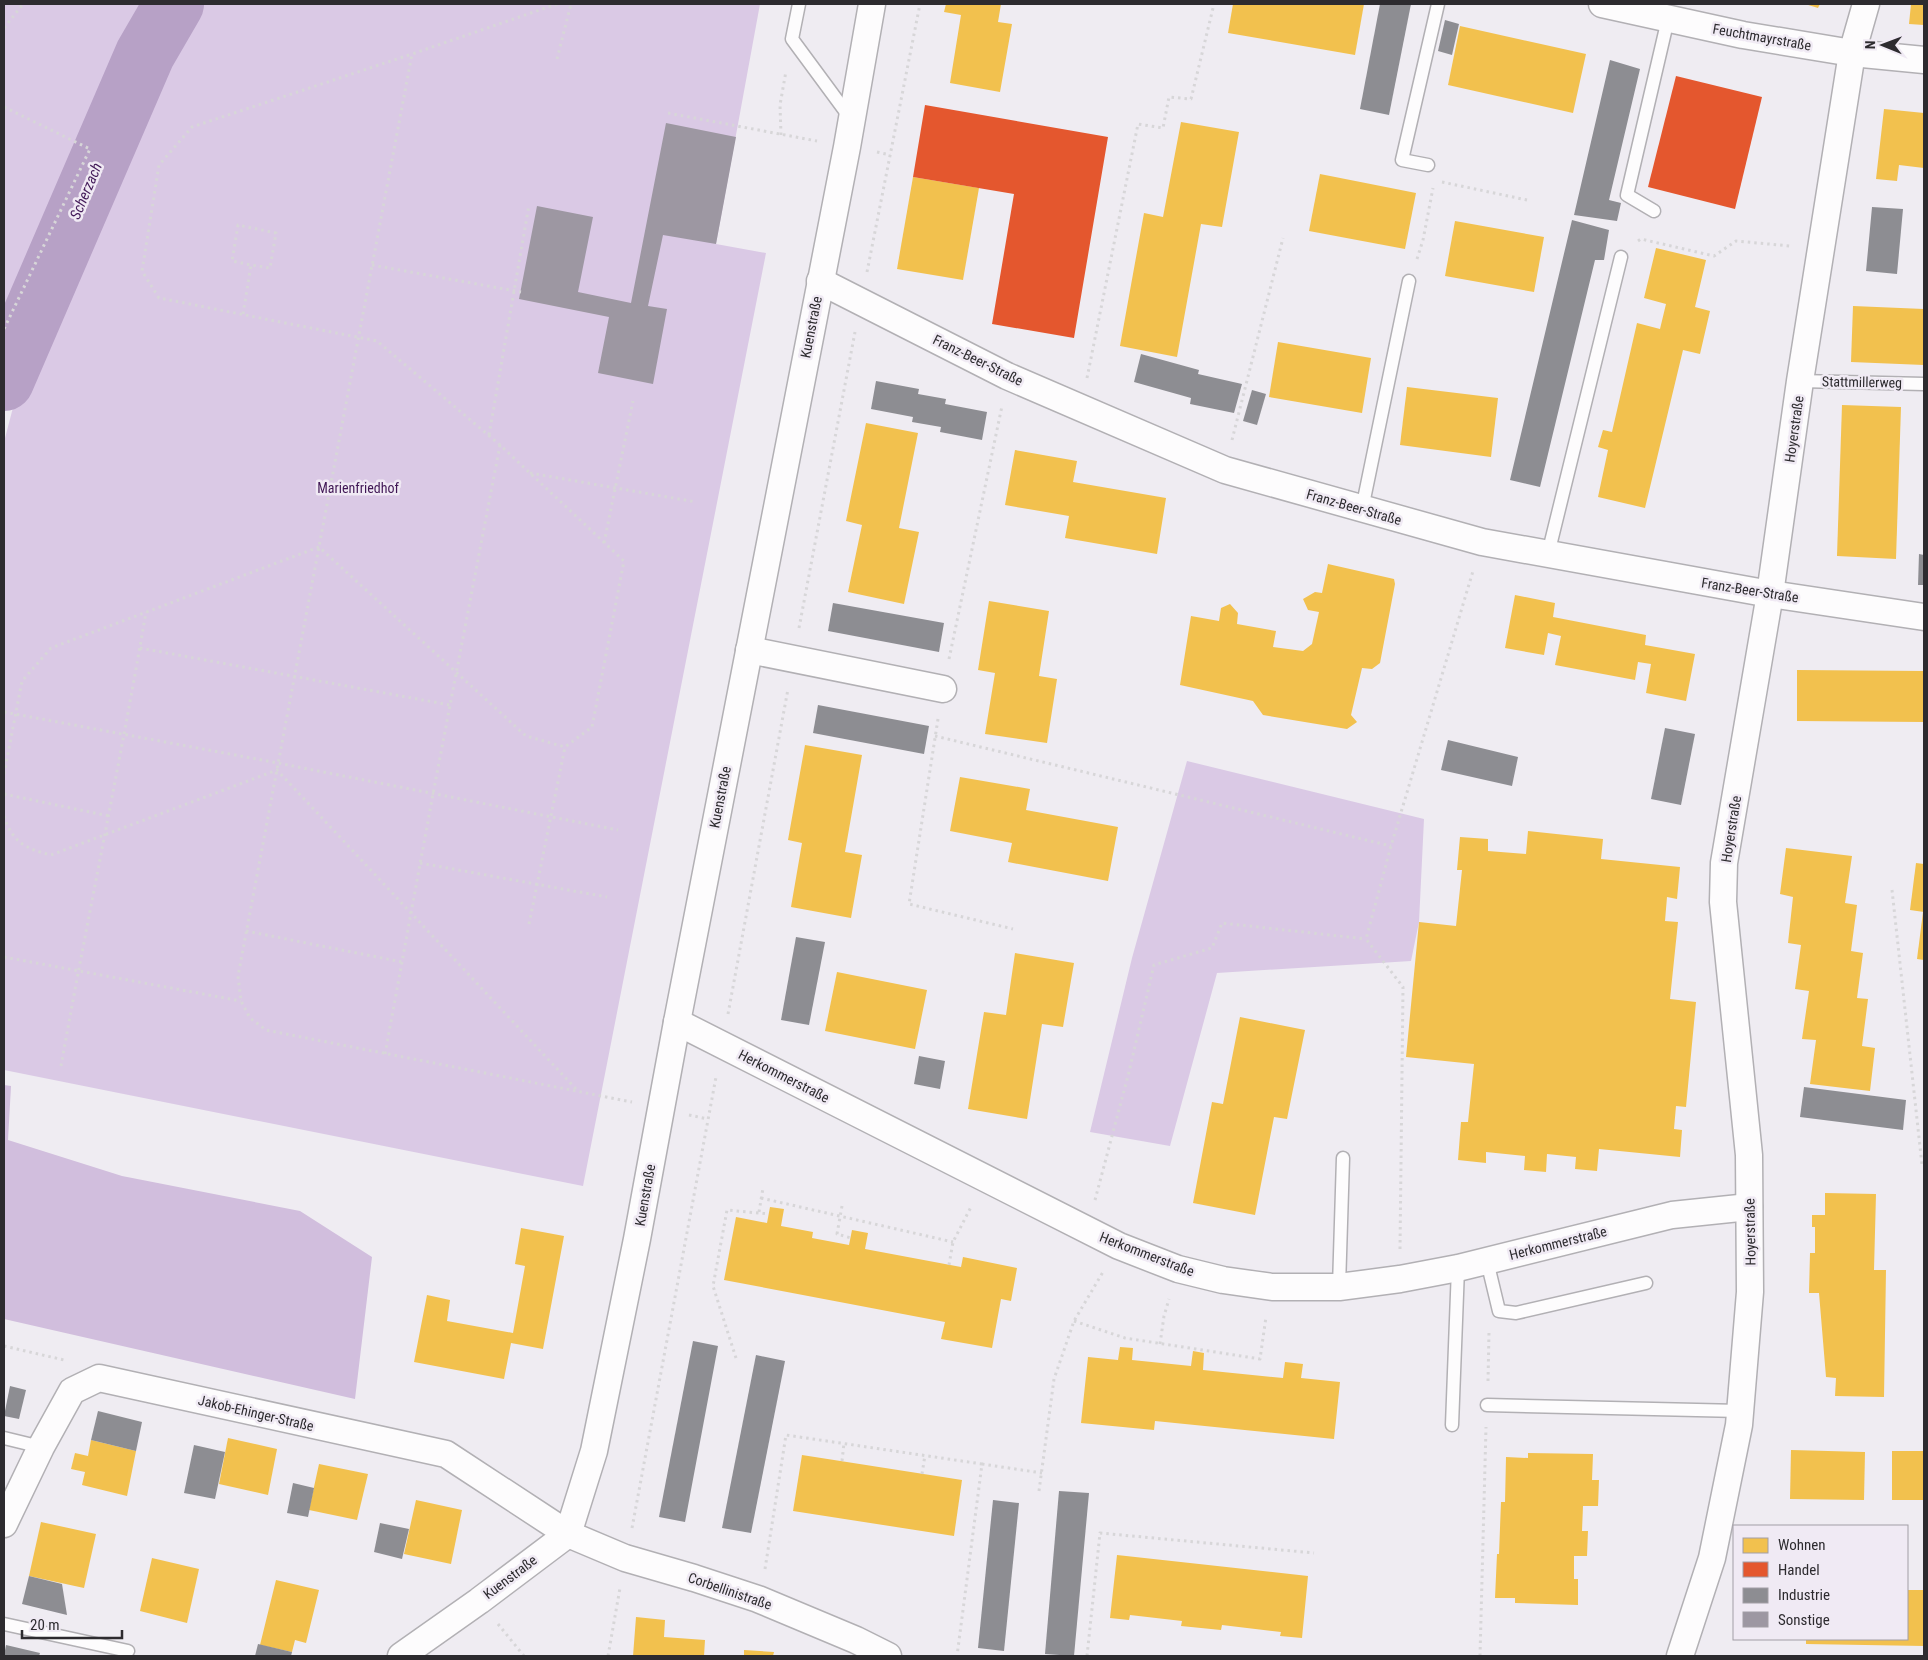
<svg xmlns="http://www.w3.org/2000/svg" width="1928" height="1660" font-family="'Roboto Condensed',sans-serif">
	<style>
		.green { fill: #dac9e5 }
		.forest { fill: #d1bedd }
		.homes { fill: #f2c14e }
		.shops { fill: #e4572e }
		.industry { fill: #8d8d92 }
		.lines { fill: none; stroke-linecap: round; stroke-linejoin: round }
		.river { stroke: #b7a1c6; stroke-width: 60 }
		.building { fill: #9d97a2 }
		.lane-casing { stroke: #b2b0b4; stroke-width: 15 }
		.street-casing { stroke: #b2b0b4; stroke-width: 29 }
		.path { stroke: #d7d6d8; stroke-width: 3; stroke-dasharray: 2.5 4; stroke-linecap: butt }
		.lane { stroke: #fdfcfd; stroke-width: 12 }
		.street { stroke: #fdfcfd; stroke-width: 26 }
		.labels { text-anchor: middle; stroke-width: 5; stroke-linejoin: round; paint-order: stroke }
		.street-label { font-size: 14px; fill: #2d2b2f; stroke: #f0eaf4 }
		.park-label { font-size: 14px; fill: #401755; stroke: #f0eaf4 }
		.water-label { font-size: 15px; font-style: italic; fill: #441c5a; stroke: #f0eaf4 }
	</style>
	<rect width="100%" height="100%" fill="#efecf2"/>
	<g class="green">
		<path d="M4,4H145L129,68L4,329Z"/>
		<path d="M189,4H760L716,244L766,253L583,1186L4,1070V442L33,331Z"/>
		<path d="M1187,761L1424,819L1419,922L1411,961L1217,973L1170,1146L1090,1132L1132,958Z"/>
	</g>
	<path class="forest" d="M4,1085L11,1086L8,1140L122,1176L300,1211L372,1257L355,1399L4,1319Z"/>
	<g class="homes">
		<path d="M946,4H1001L998,22L1012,24L1000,92L950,83L961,15L944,12Z"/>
		<path d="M1233,4H1364L1355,55L1228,33Z"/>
		<path d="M1805,4H1820L1818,8Z"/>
		<path d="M1911,4H1924V25L1909,24Z"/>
		<path d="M1460,26L1586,54L1573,113L1448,85Z"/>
		<path d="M1884,109L1924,113V168L1899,165L1897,181L1876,179Z"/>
		<path d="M1181,122L1239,132L1222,227L1201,224L1177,357L1120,346L1144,213L1163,217Z"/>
		<path d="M1320,174L1416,193L1405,249L1309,231Z"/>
		<path d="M913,177L979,188L963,280L897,269Z"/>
		<path d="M1455,221L1544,237L1534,292L1445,276Z"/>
		<path d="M1656,248L1706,260L1695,307L1710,311L1700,354L1683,350L1645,508L1598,497L1608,450L1598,447L1603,430L1612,432L1637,323L1660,329L1666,304L1644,298Z"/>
		<path d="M1853,306L1924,309V365L1851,362Z"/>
		<path d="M1278,342L1371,358L1362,413L1269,397Z"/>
		<path d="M1407,387L1498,398L1491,457L1400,445Z"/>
		<path d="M1842,405L1901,407L1896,559L1837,556Z"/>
		<path d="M866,423L918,433L899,528L919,532L904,604L848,592L862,525L846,521Z"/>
		<path d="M1015,450L1077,461L1073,482L1166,498L1157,554L1065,538L1069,516L1005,505Z"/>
		<path d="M1328,564L1394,579L1395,584L1380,663L1372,669L1362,668L1351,715L1357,722L1347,729L1263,715L1253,701L1180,685L1191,616L1219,621L1221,608L1230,604L1238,613L1237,624L1276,631L1273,647L1303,651L1312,644L1319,612L1308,610L1303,599L1315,592L1322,593Z"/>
		<path d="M1515,595L1555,603L1553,617L1646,635L1645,645L1695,654L1686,701L1646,693L1651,664L1638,662L1635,680L1555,665L1561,636L1548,633L1544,655L1505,648Z"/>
		<path d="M989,601L1049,611L1039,676L1057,679L1047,743L985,734L995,673L978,670Z"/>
		<path d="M1797,670L1924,671V722L1797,721Z"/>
		<path d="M805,745L862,755L845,852L862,855L851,918L791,907L802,843L788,840Z"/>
		<path d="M960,777L1030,789L1026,810L1118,827L1108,881L1008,862L1012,843L950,831Z"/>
		<path d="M1528,831L1603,839L1601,859L1680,867L1677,899L1667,897L1665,921L1678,922L1670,999L1696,1002L1686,1107L1676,1106L1674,1129L1682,1130L1680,1157L1599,1149L1597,1171L1575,1169L1576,1157L1547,1154L1546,1172L1524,1170L1525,1156L1486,1152V1163L1458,1160L1461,1122H1468L1474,1064L1406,1057L1419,922L1456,926L1462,870H1457L1460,837L1488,839V851L1526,854Z"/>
		<path d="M1786,848L1852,856L1845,903L1857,905L1851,951L1863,953L1857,998L1868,999L1862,1046L1875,1048L1870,1091L1810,1084L1816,1040L1802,1039L1809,991L1795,989L1801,945L1788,943L1793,897L1780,894Z"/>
		<path d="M1916,863L1924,864V912L1910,910Z"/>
		<path d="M1923,912H1924V960L1917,959Z"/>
		<path d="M1015,953L1074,963L1063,1027L1042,1024L1027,1119L968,1109L984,1012L1006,1015Z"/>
		<path d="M837,972L927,990L915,1049L825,1031Z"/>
		<path d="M1240,1017L1305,1030L1287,1119L1274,1117L1255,1215L1193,1203L1212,1102L1223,1104Z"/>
		<path d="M1825,1193L1876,1194L1874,1270H1886L1884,1397L1835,1396L1836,1378L1826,1377L1819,1293H1809L1810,1253H1815V1227H1812V1215H1825Z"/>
		<path d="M770,1207L784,1209L781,1226L813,1232L812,1238L849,1245L852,1230L868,1233L865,1249L961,1267L963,1257L1017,1268L1011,1301L1001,1299L992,1348L941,1339L945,1322L724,1280L736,1217L767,1223Z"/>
		<path d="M521,1228L564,1236L543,1349L511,1343L504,1379L414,1362L427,1295L450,1300L447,1321L513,1333L525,1266L515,1264Z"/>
		<path d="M1120,1347L1133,1348L1132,1360L1191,1366L1193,1351L1204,1353L1203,1370L1283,1378L1285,1362L1303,1364L1301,1378L1340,1382L1334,1439L1155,1421L1154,1430L1081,1423L1088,1357L1118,1360Z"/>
		<path d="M228,1438L277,1449L268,1495L219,1484Z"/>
		<path d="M91,1440L136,1451L127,1496L82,1485L85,1472L71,1469L75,1453L88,1456Z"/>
		<path d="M1791,1450L1865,1452L1864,1500L1790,1499Z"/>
		<rect x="1892" y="1451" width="32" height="49"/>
		<path d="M1528,1453L1593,1454L1592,1480H1599L1598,1506H1583L1582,1531H1588L1587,1556H1574V1579H1578V1605L1515,1603V1598H1495L1497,1554H1499L1501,1502H1505L1506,1457L1528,1458Z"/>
		<path d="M802,1455L962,1480L954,1536L793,1511Z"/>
		<path d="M319,1464L368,1474L357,1520L309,1510Z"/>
		<path d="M416,1500L462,1510L451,1564L404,1554Z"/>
		<path d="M41,1522L96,1534L84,1588L29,1576Z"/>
		<path d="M1117,1555L1308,1576L1302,1638L1280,1636L1281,1632L1222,1625L1221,1630L1181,1626L1182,1621L1130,1615L1129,1620L1110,1618Z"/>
		<path d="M152,1558L199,1569L187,1623L140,1611Z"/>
		<path d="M276,1580L319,1590L306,1643L295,1640L292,1652L260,1645Z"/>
		<path d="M1907,1590H1924V1646L1806,1644V1639H1907Z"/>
		<path d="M636,1617L665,1620L664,1637L705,1640L704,1656H633Z"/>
		<path d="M744,1650L774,1652L773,1656H744Z"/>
	</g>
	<g class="shops">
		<path d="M1676,76L1762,97L1735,209L1648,187Z"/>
		<path d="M925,105L1108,137L1074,338L992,324L1014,194L913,177Z"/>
	</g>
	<g class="industry">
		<path d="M1380,4H1411L1389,115L1360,109Z"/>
		<path d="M1445,20L1459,24L1452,55L1438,51Z"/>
		<path d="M1610,60L1640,69L1609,200L1621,203L1617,221L1574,215Z"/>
		<path d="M1872,207L1903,209L1897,274L1866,271Z"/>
		<path d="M1572,220L1609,230L1604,260H1595L1540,487L1510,480Z"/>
		<path d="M1141,354L1199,370L1198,374L1242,384L1234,413L1190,404L1191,398L1134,382Z"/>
		<path d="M876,381L919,389L918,394L946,399L945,404L987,412L982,440L940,432L941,427L912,422L913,417L871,409Z"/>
		<path d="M1252,390L1266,394L1257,425L1243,421Z"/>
		<path d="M1919,554L1924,555V585H1918Z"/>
		<path d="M833,603L944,623L939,652L828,631Z"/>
		<path d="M818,705L929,726L924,754L813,733Z"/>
		<path d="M1665,728L1695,734L1681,805L1651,799Z"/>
		<path d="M1448,740L1518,757L1512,786L1441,770Z"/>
		<path d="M796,937L825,942L809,1025L781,1020Z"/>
		<path d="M919,1056L945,1061L940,1089L914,1084Z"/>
		<path d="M1804,1087L1906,1100L1903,1130L1800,1117Z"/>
		<path d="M693,1341L718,1346L685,1522L659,1517Z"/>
		<path d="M756,1355L785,1361L751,1533L722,1528Z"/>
		<path d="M10,1386L26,1390L19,1419L4,1416Z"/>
		<path d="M98,1411L142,1422L136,1451L91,1440Z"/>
		<path d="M194,1445L225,1452L215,1499L184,1493Z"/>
		<path d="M293,1483L314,1488L308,1517L287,1513Z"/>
		<path d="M1059,1491L1089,1493L1074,1656L1045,1654Z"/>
		<path d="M993,1500L1019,1503L1004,1651L978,1648Z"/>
		<path d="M380,1523L409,1529L402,1559L374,1552Z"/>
		<path d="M29,1576L62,1584L67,1615L22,1604Z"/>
		<path d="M258,1644L292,1652L291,1656H255Z"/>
		<path d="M6,1645L40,1653L39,1656H4Z"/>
	</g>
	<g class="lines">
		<path class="river" d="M4,381L145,54L174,4"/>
	</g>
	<path class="building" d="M666,123L736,137L716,244L663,235L648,306L667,309L653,384L598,373L609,317L519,299L537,206L593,217L578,292L631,303Z"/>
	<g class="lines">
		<g class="lane-casing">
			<g id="lane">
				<path d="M799,4L792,39L851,119"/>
				<path d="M1428,165L1402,160L1438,4"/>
				<path d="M1654,211L1627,195L1668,19"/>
				<path d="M1800,381L1924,384"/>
				<path d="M1362,509L1409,281"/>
				<path d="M1548,554L1621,257"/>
				<path d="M1487,1261L1499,1311L1516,1313L1646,1283"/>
				<path d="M1339,1287L1343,1158"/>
				<path d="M1487,1405L1740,1411"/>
				<path d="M1452,1425L1458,1268"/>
				<path d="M4,1438L41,1447"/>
				<path d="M4,1624L128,1651"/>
			</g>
		</g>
		<g class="street-casing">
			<g id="street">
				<path d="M1602,4L1743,35L1852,53L1924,60"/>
				<path d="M820,281L1007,376L1225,470L1482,542L1770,594L1924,617"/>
				<path d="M749,650L943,689"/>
				<path d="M677,1022L1119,1246L1178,1269L1223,1280L1272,1287H1339L1400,1279L1458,1268L1672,1215L1749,1207"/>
				<path d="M4,1524L41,1447L72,1391L99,1378L446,1454L568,1534L625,1558L694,1578L758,1599L856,1640L888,1656"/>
				<path d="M401,1656L479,1601L568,1534L594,1451L637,1239L677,1022L847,147L872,4"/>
				<path d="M1680,1656L1712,1558L1739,1425L1750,1292L1749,1155L1723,902L1724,863L1770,594L1800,381L1852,53L1866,4"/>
			</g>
		</g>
		<g class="path">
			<path d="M557,4L412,54L238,976L241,1001L250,1018L266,1030L632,1102"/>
			<path d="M4,28L23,4"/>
			<path d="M557,59L571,4"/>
			<path d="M4,107L90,149L4,329"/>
			<path d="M668,113L817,141"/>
			<path d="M781,135L780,105L786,71"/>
			<path d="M877,152L890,155"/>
			<path d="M1442,182L1527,200"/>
			<path d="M1638,241L1641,239L1714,256L1736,241L1790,246"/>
			<path d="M1417,259L1423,240L1433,188"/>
			<path d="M372,265L521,292"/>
			<path d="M867,272L920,4"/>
			<path d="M243,314L251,265L270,268L276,233L238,225L232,261L251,265"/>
			<path d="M1087,378L1138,124L1163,128L1169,97L1191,99L1214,4"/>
			<path d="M489,435L529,205"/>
			<path d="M1232,440L1283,238"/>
			<path d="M530,473L696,502"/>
			<path d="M604,543L633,401"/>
			<path d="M799,628L855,332"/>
			<path d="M140,648L450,705"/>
			<path d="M949,659L1002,406"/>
			<path d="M4,712L278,763L618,830"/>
			<path d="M938,719L909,904L1013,929"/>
			<path d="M935,736L1391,846"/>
			<path d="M4,774L22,681L51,648L319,547L526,736L565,747L592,727L624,561L500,445L377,341L159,298L142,271L159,165L192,127L412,54"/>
			<path d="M4,794L109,816"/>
			<path d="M4,816C12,842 26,849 51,855L277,770L576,1089"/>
			<path d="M420,863L607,897"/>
			<path d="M1892,890L1922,1165"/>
			<path d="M529,924L565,747"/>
			<path d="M246,931L402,962"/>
			<path d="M4,957L241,1001"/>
			<path d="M728,1014L788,689"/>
			<path d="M385,1054L433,794L500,445"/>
			<path d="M61,1066C88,915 120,764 146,612"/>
			<path d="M689,1115L708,1119"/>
			<path d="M761,1198L953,1242"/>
			<path d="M1095,1200L1129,1072L1154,965L1212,948L1222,923L1366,939"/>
			<path d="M842,1206L837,1234L851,1238"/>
			<path d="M759,1212L763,1188"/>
			<path d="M1400,1249L1403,987L1366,939L1391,846L1473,571"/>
			<path d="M949,1265L953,1242L972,1205"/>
			<path d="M1074,1321L1125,1338L1260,1359L1266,1317"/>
			<path d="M1160,1344L1164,1316L1169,1299"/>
			<path d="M4,1346L64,1360"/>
			<path d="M736,1358L713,1286L727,1210L769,1214"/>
			<path d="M1488,1381L1489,1332"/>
			<path d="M842,1461L844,1443"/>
			<path d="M982,1464L1042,1473"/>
			<path d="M922,1474L925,1455"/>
			<path d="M1039,1491L1054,1379L1074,1321L1103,1272"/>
			<path d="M632,1528L716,1077"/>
			<path d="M765,1569L786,1435L982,1464L957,1656"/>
			<path d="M498,1624L524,1656"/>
			<path d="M608,1656L620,1588"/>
			<path d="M1087,1656L1100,1533L1314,1553"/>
			<path d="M1480,1656L1486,1427"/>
		</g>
		<use href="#lane" class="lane"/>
		<use href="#street" class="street"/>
	</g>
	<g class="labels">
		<g class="street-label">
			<text transform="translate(1762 37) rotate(10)" y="5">Feuchtmayrstraße</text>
			<text transform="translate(811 327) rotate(-79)" y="5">Kuenstraße</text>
			<text transform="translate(978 360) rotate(26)" y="5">Franz-Beer-Straße</text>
			<text transform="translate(1862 382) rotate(1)" y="5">Stattmillerweg</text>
			<text transform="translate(1794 429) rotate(-82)" y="5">Hoyerstraße</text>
			<text transform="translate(1354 507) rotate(16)" y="5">Franz-Beer-Straße</text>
			<text transform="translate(1750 590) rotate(9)" y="5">Franz-Beer-Straße</text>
			<text transform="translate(720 797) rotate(-79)" y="5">Kuenstraße</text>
			<text transform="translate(1731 829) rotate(-81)" y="5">Hoyerstraße</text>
			<text transform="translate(784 1076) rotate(27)" y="5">Herkommerstraße</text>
			<text transform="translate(645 1195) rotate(-80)" y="5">Kuenstraße</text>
			<text transform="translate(1750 1232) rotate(-91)" y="5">Hoyerstraße</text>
			<text transform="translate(1558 1243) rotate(-14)" y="5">Herkommerstraße</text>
			<text transform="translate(1147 1254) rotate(21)" y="5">Herkommerstraße</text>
			<text transform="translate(256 1413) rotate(13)" y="5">Jakob-Ehinger-Straße</text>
			<text transform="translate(510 1577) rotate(-37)" y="5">Kuenstraße</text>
			<text transform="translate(730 1591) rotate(19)" y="5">Corbellinistraße</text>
		</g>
		<g class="park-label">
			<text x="358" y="493">Marienfriedhof</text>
		</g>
		<g class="water-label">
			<text transform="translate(86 191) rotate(-67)" y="5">Scherzach</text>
		</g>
	</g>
	<rect width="1928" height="1660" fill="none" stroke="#2d2b2f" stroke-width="10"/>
	<rect x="1733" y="1525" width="175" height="115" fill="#f0eaf4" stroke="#a29ea5"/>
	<rect x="1743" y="1538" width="25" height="15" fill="#f2c14e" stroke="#a29ea5"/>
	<text x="1778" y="1550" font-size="15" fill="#2d2b2f">Wohnen</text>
	<rect x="1743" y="1562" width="25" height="15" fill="#e4572e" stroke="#a29ea5"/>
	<text x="1778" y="1575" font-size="15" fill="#2d2b2f">Handel</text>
	<rect x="1743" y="1588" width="25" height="15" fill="#8d8d92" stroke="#a29ea5"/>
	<text x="1778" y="1600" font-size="15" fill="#2d2b2f">Industrie</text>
	<rect x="1743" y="1612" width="25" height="15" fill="#9d97a2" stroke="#a29ea5"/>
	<text x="1778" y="1625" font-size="15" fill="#2d2b2f">Sonstige</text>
	<g transform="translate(1883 45) rotate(271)" stroke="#f0eaf4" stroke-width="4" paint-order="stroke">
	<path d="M0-4L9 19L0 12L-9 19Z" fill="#2d2b2f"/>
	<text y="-8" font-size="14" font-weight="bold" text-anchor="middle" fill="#2d2b2f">N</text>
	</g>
	<path d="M22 1630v8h100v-8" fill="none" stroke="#2d2b2f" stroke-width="2.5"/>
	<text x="30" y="1630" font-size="15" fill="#2d2b2f" stroke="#f0eaf4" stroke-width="4" paint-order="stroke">20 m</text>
</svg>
